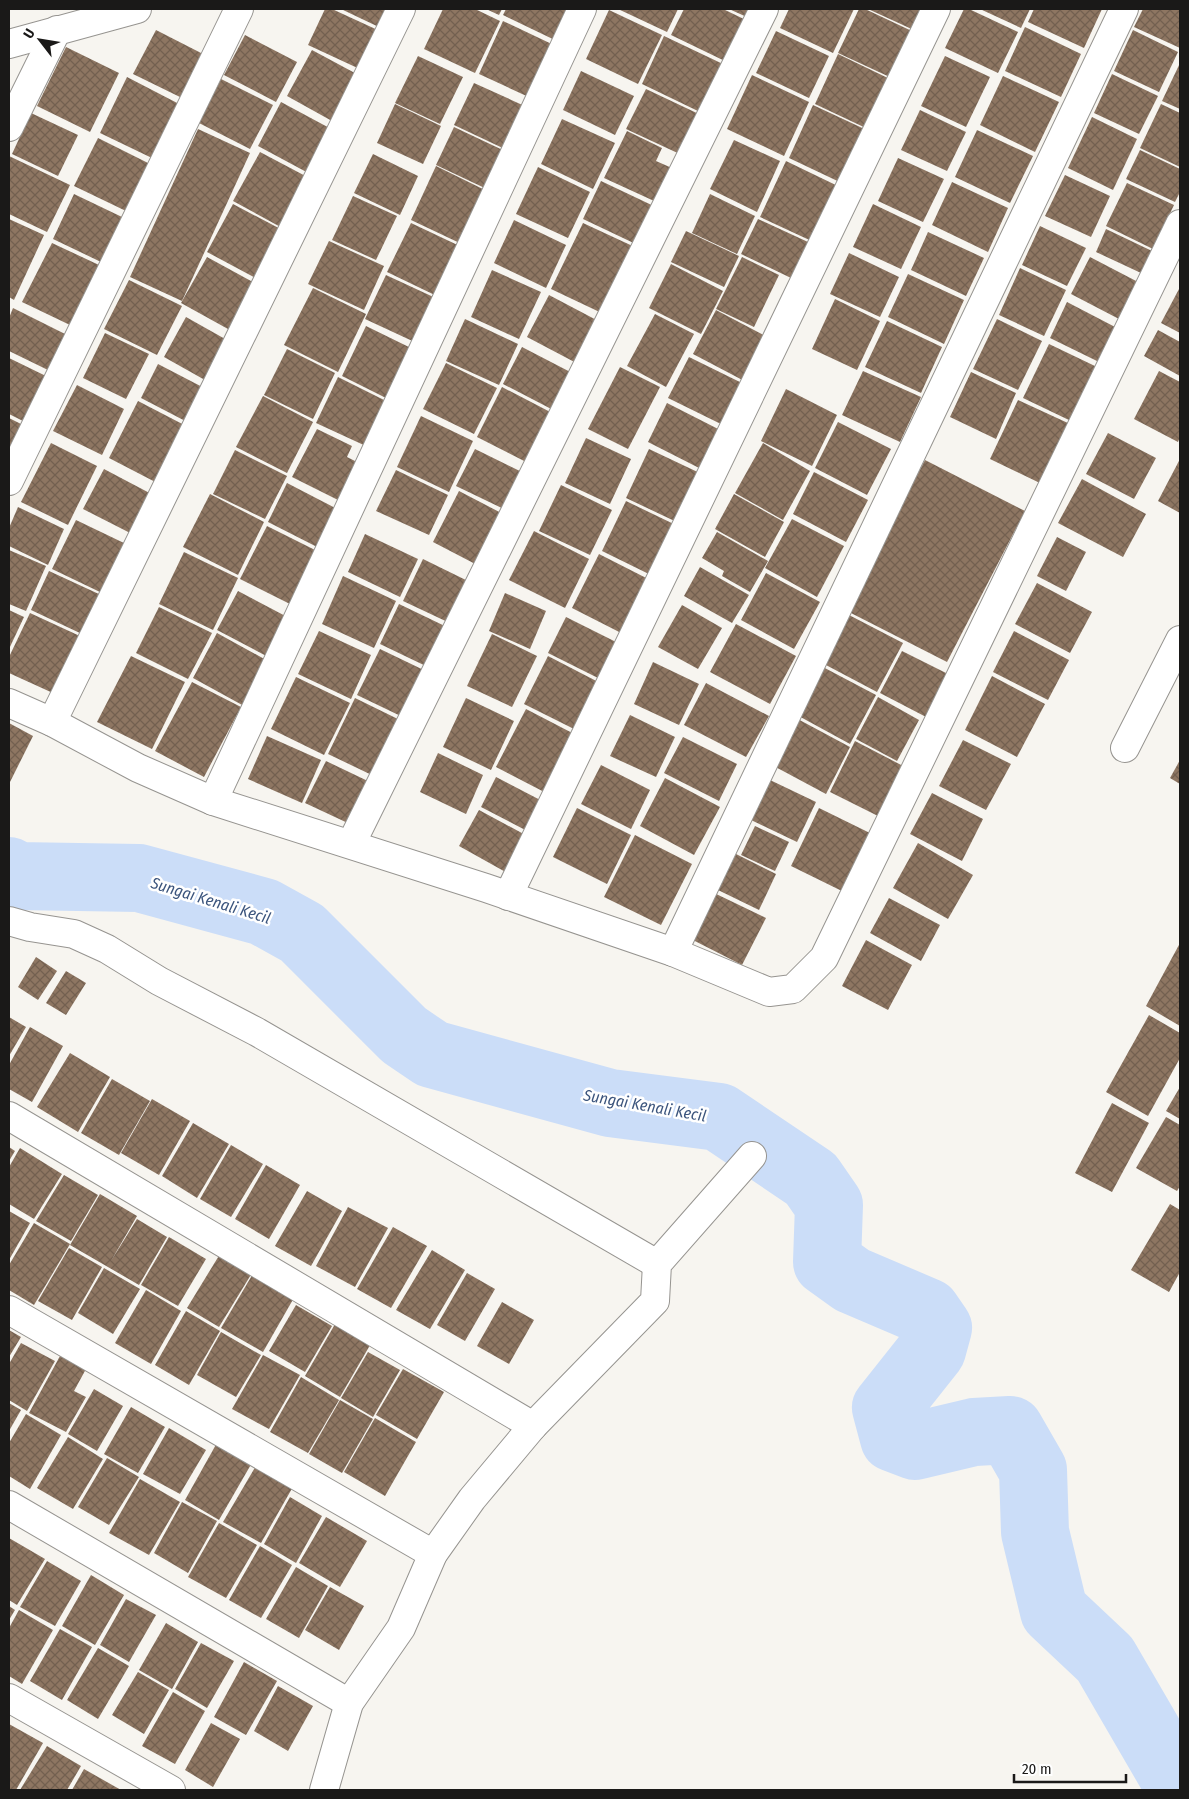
<svg xmlns="http://www.w3.org/2000/svg" width="1189" height="1799" font-family="'Fira Sans Condensed',sans-serif">
	<style>
		.lines { fill: none; stroke-linecap: round; stroke-linejoin: round }
		.river { stroke: #cbddf8; stroke-width: 68 }
		.building { fill: url(#building-cross-hatch) }
		.minor-casing { stroke: #969490; stroke-width: 30 }
		.minor { stroke: #fff; stroke-width: 28 }
		.labels { text-anchor: middle; stroke-width: 5; stroke-linejoin: round; paint-order: stroke }
		.water-label { font-size: 16px; font-style: italic; fill: #3c557d; stroke: #fff }
	</style>
	<defs>
		<pattern id="building-cross-hatch" width="8" height="8" patternUnits="userSpaceOnUse" patternTransform="scale(1.25)"><rect width="8" height="8" fill="#8e7662"/><path d="M0 0l8 8M0 8l8-8" fill="none" stroke="#736050"/></pattern>
	</defs>
	<rect width="100%" height="100%" fill="#f7f5f0"/>
	<g class="lines">
		<path class="river" d="M9,871L17,876L139,878L264,912L302,933L404,1035L432,1054L610,1103L719,1117L811,1179L829,1205L827,1262L852,1280L927,1312L938,1328L932,1350L886,1408L894,1438L915,1446L974,1432L1010,1430L1033,1470L1035,1532L1054,1611L1105,1659L1180,1788"/>
	</g>
	<g class="building">
		<path d="M325,9H332L382,32L364,71L308,45Z"/>
		<path d="M341,9H392L383,29Z"/>
		<path d="M443,9H475L500,21L475,73L424,49Z"/>
		<path d="M486,9H502L499,15Z"/>
		<path d="M506,9H577L561,43L503,15Z"/>
		<path d="M618,9H678L667,32Z"/>
		<path d="M684,9H723L748,21L729,63L671,35Z"/>
		<path d="M729,9H753L749,18Z"/>
		<path d="M789,9H854L833,53L780,28Z"/>
		<path d="M859,9H865L916,33L894,79L838,53Z"/>
		<path d="M868,9H926L916,31Z"/>
		<path d="M964,9H969L1018,32L998,73L945,48Z"/>
		<path d="M980,9H1030L1021,28Z"/>
		<path d="M1034,9H1102L1084,48L1028,22Z"/>
		<path d="M1143,9H1180V48L1134,27Z"/>
		<path d="M609,10L662,35L638,84L586,59Z"/>
		<path d="M503,21L558,47L533,99L479,74Z"/>
		<path d="M1025,27L1081,54L1061,97L1005,71Z"/>
		<path d="M156,30L203,54L182,98L133,74Z"/>
		<path d="M1133,30L1178,52L1159,92L1114,71Z"/>
		<path d="M776,31L829,56L809,98L756,73Z"/>
		<path d="M245,35L297,62L276,102L224,75Z"/>
		<path d="M664,36L725,65L702,113L642,84Z"/>
		<path d="M66,47L119,73L90,132L37,106Z"/>
		<path d="M312,50L366,79L341,126L287,96Z"/>
		<path d="M838,54L894,81L870,130L815,104Z"/>
		<path d="M418,56L463,77L440,124L395,103Z"/>
		<path d="M945,56L990,77L966,127L921,106Z"/>
		<path d="M1180,63V109L1162,101Z"/>
		<path d="M581,71L634,96L615,135L563,110Z"/>
		<path d="M1112,74L1158,96L1139,134L1094,113Z"/>
		<path d="M752,75L809,102L784,156L727,129Z"/>
		<path d="M1003,76L1059,102L1035,152L980,125Z"/>
		<path d="M127,77L181,105L154,159L100,133Z"/>
		<path d="M221,79L273,105L250,149L199,123Z"/>
		<path d="M474,83L529,108L509,151L454,125Z"/>
		<path d="M646,89L703,116L684,156L626,129Z"/>
		<path d="M281,102L335,131L312,175L258,146Z"/>
		<path d="M395,104L441,126L423,164L377,143Z"/>
		<path d="M1161,104L1180,113V167L1140,148Z"/>
		<path d="M813,105L873,133L848,186L789,158Z"/>
		<path d="M920,110L966,132L947,171L901,150Z"/>
		<path d="M31,113L78,135L58,176L12,154Z"/>
		<path d="M1092,117L1137,139L1113,190L1068,168Z"/>
		<path d="M562,119L615,143L593,189L541,164Z"/>
		<path d="M454,127L509,153L491,191L436,165Z"/>
		<path d="M198,129L250,153L182,301L130,277Z"/>
		<path d="M977,130L1033,156L1010,203L955,177Z"/>
		<path d="M627,131L662,148L656,161L681,172L665,206L604,178Z"/>
		<path d="M98,138L150,164L126,211L74,186Z"/>
		<path d="M734,140L780,161L757,212L710,189Z"/>
		<path d="M1140,150L1180,169V192L1175,202L1126,179Z"/>
		<path d="M260,152L313,180L286,230L233,201Z"/>
		<path d="M373,154L418,176L400,215L354,193Z"/>
		<path d="M9,156L70,185L47,232L9,214Z"/>
		<path d="M898,158L944,179L923,222L878,201Z"/>
		<path d="M786,161L844,189L818,244L760,217Z"/>
		<path d="M436,166L491,193L466,246L411,220Z"/>
		<path d="M538,167L590,192L568,238L516,214Z"/>
		<path d="M1065,175L1110,196L1091,237L1045,216Z"/>
		<path d="M601,181L660,209L642,247L583,219Z"/>
		<path d="M952,182L1008,208L988,252L932,225Z"/>
		<path d="M1127,183L1174,205L1153,249L1106,226Z"/>
		<path d="M74,194L122,217L101,262L53,239Z"/>
		<path d="M710,194L755,216L737,254L692,233Z"/>
		<path d="M353,196L397,216L376,260L332,240Z"/>
		<path d="M233,204L288,233L263,282L207,252Z"/>
		<path d="M873,204L921,227L901,269L853,247Z"/>
		<path d="M9,219L44,235L14,300L9,297Z"/>
		<path d="M758,219L808,242L791,278L741,254Z"/>
		<path d="M514,220L566,245L546,288L494,263Z"/>
		<path d="M411,223L466,249L443,299L387,272Z"/>
		<path d="M583,223L639,249L608,316L551,289Z"/>
		<path d="M1040,226L1086,248L1067,286L1022,265Z"/>
		<path d="M1106,229L1152,251L1141,273L1096,252Z"/>
		<path d="M686,231L739,256L724,287L671,262Z"/>
		<path d="M928,232L984,258L966,296L911,270Z"/>
		<path d="M329,241L384,266L364,310L308,284Z"/>
		<path d="M52,243L99,265L70,325L22,302Z"/>
		<path d="M849,253L899,277L880,317L830,294Z"/>
		<path d="M207,257L262,287L237,334L181,303Z"/>
		<path d="M742,257L779,275L754,327L716,309Z"/>
		<path d="M1090,257L1138,282L1119,319L1071,294Z"/>
		<path d="M671,264L723,291L701,334L649,308Z"/>
		<path d="M1020,268L1066,290L1044,336L999,315Z"/>
		<path d="M492,270L541,292L519,339L471,317Z"/>
		<path d="M908,274L964,300L944,344L888,317Z"/>
		<path d="M386,275L442,301L421,345L365,319Z"/>
		<path d="M129,280L182,306L157,355L104,329Z"/>
		<path d="M313,288L366,314L338,372L284,345Z"/>
		<path d="M1179,289L1180,290V333L1161,323Z"/>
		<path d="M549,295L604,324L582,366L527,337Z"/>
		<path d="M835,299L880,321L857,370L812,349Z"/>
		<path d="M1067,302L1117,328L1099,362L1050,338Z"/>
		<path d="M13,308L67,335L50,371L9,351V318Z"/>
		<path d="M716,310L773,340L750,384L693,354Z"/>
		<path d="M655,314L694,334L666,387L627,366Z"/>
		<path d="M186,317L234,344L212,384L164,357Z"/>
		<path d="M465,319L518,344L499,385L446,361Z"/>
		<path d="M997,319L1042,341L1018,390L973,369Z"/>
		<path d="M887,321L942,347L921,393L865,367Z"/>
		<path d="M366,326L415,350L390,400L342,376Z"/>
		<path d="M1158,330L1180,342V376L1144,356Z"/>
		<path d="M105,333L149,354L126,399L83,378Z"/>
		<path d="M1049,344L1097,367L1071,421L1023,398Z"/>
		<path d="M522,347L578,376L559,413L503,384Z"/>
		<path d="M287,349L335,373L313,419L264,395Z"/>
		<path d="M689,357L748,386L727,427L668,398Z"/>
		<path d="M9,358L50,378L29,424L9,414Z"/>
		<path d="M446,363L497,388L474,434L423,409Z"/>
		<path d="M158,364L210,391L193,425L141,398Z"/>
		<path d="M620,367L660,387L628,449L588,429Z"/>
		<path d="M863,371L921,397L900,442L842,415Z"/>
		<path d="M1159,371L1180,382V437L1178,442L1134,419Z"/>
		<path d="M971,372L1016,393L996,439L950,417Z"/>
		<path d="M338,377L390,403L368,447L316,423Z"/>
		<path d="M77,385L124,409L102,455L53,431Z"/>
		<path d="M502,387L556,415L530,464L477,437Z"/>
		<path d="M786,389L837,415L812,466L761,441Z"/>
		<path d="M263,396L313,422L287,473L236,447Z"/>
		<path d="M1018,400L1070,424L1042,484L990,459Z"/>
		<path d="M138,401L192,429L163,486L109,458Z"/>
		<path d="M667,403L724,432L705,471L648,442Z"/>
		<path d="M421,416L473,441L449,492L397,467Z"/>
		<path d="M9,418L25,426L9,459Z"/>
		<path d="M838,422L891,449L867,495L815,468Z"/>
		<path d="M317,429L352,446L347,457L365,466L346,504L292,477Z"/>
		<path d="M1108,433L1156,458L1134,499L1086,474Z"/>
		<path d="M586,438L631,459L610,504L565,483Z"/>
		<path d="M51,443L97,466L68,525L21,502Z"/>
		<path d="M763,443L810,471L783,520L735,493Z"/>
		<path d="M475,449L528,475L510,512L456,486Z"/>
		<path d="M649,449L706,476L683,525L626,498Z"/>
		<path d="M235,450L287,476L265,519L213,494Z"/>
		<path d="M1180,459V513L1158,501Z"/>
		<path d="M925,460L1025,511L947,662L847,611Z"/>
		<path d="M104,469L159,498L138,537L83,509Z"/>
		<path d="M396,470L448,495L429,535L376,511Z"/>
		<path d="M814,472L868,500L846,542L793,514Z"/>
		<path d="M1082,479L1146,514L1123,557L1058,523Z"/>
		<path d="M287,483L343,512L323,550L268,522Z"/>
		<path d="M561,485L612,510L590,555L539,531Z"/>
		<path d="M459,491L507,516L481,567L433,542Z"/>
		<path d="M210,494L264,522L238,575L183,547Z"/>
		<path d="M734,494L784,522L765,557L715,529Z"/>
		<path d="M626,501L682,528L657,578L602,551Z"/>
		<path d="M18,507L64,529L48,565L9,546V528Z"/>
		<path d="M792,519L844,546L817,597L765,568Z"/>
		<path d="M76,520L126,544L102,593L52,569Z"/>
		<path d="M267,526L321,553L294,606L240,579Z"/>
		<path d="M534,531L589,559L565,608L509,580Z"/>
		<path d="M717,532L768,561L750,592L722,576L724,571L702,558Z"/>
		<path d="M365,534L418,559L400,597L348,572Z"/>
		<path d="M1057,537L1086,552L1066,591L1037,576Z"/>
		<path d="M9,550L46,566L26,611L9,604Z"/>
		<path d="M184,552L238,578L213,630L159,604Z"/>
		<path d="M599,554L656,583L629,637L572,608Z"/>
		<path d="M423,559L474,584L454,625L403,601Z"/>
		<path d="M700,567L749,595L732,623L684,596Z"/>
		<path d="M49,571L101,595L82,634L31,610Z"/>
		<path d="M766,573L820,602L794,649L741,620Z"/>
		<path d="M343,576L396,601L374,648L322,624Z"/>
		<path d="M1037,583L1092,612L1070,653L1015,624Z"/>
		<path d="M238,591L293,620L272,659L217,630Z"/>
		<path d="M505,593L546,611L530,649L489,631Z"/>
		<path d="M399,604L451,629L432,669L380,644Z"/>
		<path d="M682,605L722,628L698,669L658,647Z"/>
		<path d="M159,607L212,633L188,679L136,653Z"/>
		<path d="M9,610L24,617L9,649Z"/>
		<path d="M30,613L82,637L55,694L9,673V657Z"/>
		<path d="M849,615L903,643L877,692L824,664Z"/>
		<path d="M566,617L626,647L608,683L548,653Z"/>
		<path d="M736,624L796,656L770,704L710,672Z"/>
		<path d="M319,631L371,655L351,699L298,674Z"/>
		<path d="M1014,631L1069,660L1048,700L993,672Z"/>
		<path d="M217,633L268,661L244,706L193,678Z"/>
		<path d="M492,634L537,656L512,707L467,686Z"/>
		<path d="M380,649L432,674L409,720L357,695Z"/>
		<path d="M902,651L950,675L928,718L880,693Z"/>
		<path d="M131,656L185,682L152,749L97,722Z"/>
		<path d="M548,656L604,685L580,732L524,704Z"/>
		<path d="M653,662L699,684L679,725L634,704Z"/>
		<path d="M821,666L876,695L850,744L795,714Z"/>
		<path d="M992,676L1045,704L1017,757L965,730Z"/>
		<path d="M296,677L350,703L324,755L271,729Z"/>
		<path d="M192,682L241,707L204,777L155,751Z"/>
		<path d="M706,683L769,716L746,757L684,725Z"/>
		<path d="M878,697L919,720L897,761L856,739Z"/>
		<path d="M355,698L406,723L378,778L328,754Z"/>
		<path d="M466,698L514,721L491,770L443,747Z"/>
		<path d="M526,709L580,737L550,795L496,767Z"/>
		<path d="M630,715L675,737L656,777L610,756Z"/>
		<path d="M794,717L850,747L826,794L770,764Z"/>
		<path d="M9,723L33,736L9,784Z"/>
		<path d="M267,736L321,760L302,803L248,779Z"/>
		<path d="M683,737L737,764L719,801L664,773Z"/>
		<path d="M963,740L1011,764L986,810L939,786Z"/>
		<path d="M855,741L905,767L880,817L830,792Z"/>
		<path d="M438,753L483,775L466,814L420,792Z"/>
		<path d="M1180,760V784L1170,778Z"/>
		<path d="M326,761L372,783L352,825L305,803Z"/>
		<path d="M601,765L650,790L631,829L581,804Z"/>
		<path d="M496,777L546,803L531,833L481,807Z"/>
		<path d="M665,778L720,807L694,855L640,826Z"/>
		<path d="M770,780L816,802L797,842L751,820Z"/>
		<path d="M932,793L983,819L962,861L910,834Z"/>
		<path d="M577,808L631,835L607,884L553,857Z"/>
		<path d="M819,808L876,836L848,894L791,866Z"/>
		<path d="M479,810L531,838L511,875L459,846Z"/>
		<path d="M755,826L789,842L775,871L741,855Z"/>
		<path d="M635,835L692,864L661,925L604,897Z"/>
		<path d="M918,843L973,875L948,919L893,888Z"/>
		<path d="M736,854L776,874L759,910L718,890Z"/>
		<path d="M710,891L766,918L742,965L687,937Z"/>
		<path d="M889,898L940,925L921,961L870,933Z"/>
		<path d="M866,940L912,965L888,1010L842,986Z"/>
		<path d="M1180,943V1026L1146,1006Z"/>
		<path d="M36,957L57,971L38,1000L18,987Z"/>
		<path d="M66,971L86,983L66,1015L46,1003Z"/>
		<path d="M1149,1015L1180,1033V1058L1148,1116L1106,1092Z"/>
		<path d="M9,1017L26,1027L9,1056Z"/>
		<path d="M30,1027L63,1046L32,1102L9,1089V1065Z"/>
		<path d="M70,1053L110,1077L78,1132L37,1107Z"/>
		<path d="M112,1079L150,1101L119,1155L81,1133Z"/>
		<path d="M1180,1087V1119L1166,1111Z"/>
		<path d="M152,1099L190,1121L159,1175L121,1153Z"/>
		<path d="M1112,1103L1149,1123L1112,1192L1075,1173Z"/>
		<path d="M1166,1117L1180,1125V1186L1177,1191L1136,1168Z"/>
		<path d="M193,1123L229,1144L197,1198L162,1176Z"/>
		<path d="M231,1145L263,1164L231,1217L200,1199Z"/>
		<path d="M9,1147L15,1151L9,1161Z"/>
		<path d="M20,1148L62,1174L34,1219L9,1204V1167Z"/>
		<path d="M266,1165L300,1185L269,1239L235,1219Z"/>
		<path d="M64,1175L98,1195L71,1241L36,1221Z"/>
		<path d="M307,1191L342,1211L311,1266L275,1246Z"/>
		<path d="M100,1194L137,1216L111,1261L137,1219L167,1237L139,1285L70,1245Z"/>
		<path d="M1170,1204L1180,1210V1272L1169,1292L1131,1270Z"/>
		<path d="M348,1207L388,1228L355,1287L316,1266Z"/>
		<path d="M9,1211L30,1223L9,1260Z"/>
		<path d="M34,1223L70,1244L34,1305L9,1290V1265Z"/>
		<path d="M393,1227L427,1246L391,1308L357,1289Z"/>
		<path d="M169,1237L206,1259L178,1306L141,1285Z"/>
		<path d="M69,1248L102,1267L72,1320L38,1301Z"/>
		<path d="M432,1250L465,1270L430,1329L396,1310Z"/>
		<path d="M220,1254L252,1273L219,1327L187,1308Z"/>
		<path d="M104,1268L140,1289L113,1334L78,1313Z"/>
		<path d="M254,1272L295,1296L263,1352L221,1328Z"/>
		<path d="M467,1273L495,1289L465,1341L437,1325Z"/>
		<path d="M146,1290L181,1311L151,1364L115,1343Z"/>
		<path d="M502,1302L534,1320L509,1364L477,1346Z"/>
		<path d="M296,1305L332,1326L305,1372L269,1351Z"/>
		<path d="M186,1311L220,1331L189,1385L155,1365Z"/>
		<path d="M338,1319L373,1340L340,1397L305,1376Z"/>
		<path d="M9,1330L21,1337L9,1357Z"/>
		<path d="M221,1332L261,1355L236,1397L197,1375Z"/>
		<path d="M21,1343L55,1361L27,1411L9,1400V1364Z"/>
		<path d="M368,1352L400,1370L373,1417L341,1398Z"/>
		<path d="M263,1355L300,1375L269,1429L232,1409Z"/>
		<path d="M60,1356L86,1369L74,1391L86,1397L66,1432L29,1413Z"/>
		<path d="M403,1369L444,1392L417,1439L376,1415Z"/>
		<path d="M301,1377L339,1400L308,1453L270,1432Z"/>
		<path d="M94,1389L123,1406L97,1451L68,1434Z"/>
		<path d="M340,1400L373,1419L342,1473L309,1454Z"/>
		<path d="M9,1403L21,1410L9,1431Z"/>
		<path d="M131,1407L165,1427L138,1473L104,1454Z"/>
		<path d="M26,1414L61,1435L30,1489L9,1476V1443Z"/>
		<path d="M375,1418L416,1442L385,1496L344,1472Z"/>
		<path d="M169,1428L206,1450L180,1494L143,1474Z"/>
		<path d="M68,1437L103,1459L73,1509L37,1488Z"/>
		<path d="M218,1441L253,1461L219,1520L185,1500Z"/>
		<path d="M107,1458L139,1477L109,1525L78,1507Z"/>
		<path d="M257,1464L294,1485L261,1543L223,1522Z"/>
		<path d="M140,1479L180,1502L149,1555L109,1533Z"/>
		<path d="M290,1497L322,1516L296,1563L264,1544Z"/>
		<path d="M182,1502L217,1521L188,1573L154,1553Z"/>
		<path d="M326,1517L367,1541L340,1587L299,1563Z"/>
		<path d="M219,1523L257,1545L226,1598L188,1577Z"/>
		<path d="M9,1538L45,1559L17,1605L9,1600Z"/>
		<path d="M260,1546L292,1565L261,1618L229,1600Z"/>
		<path d="M47,1561L81,1581L55,1626L20,1607Z"/>
		<path d="M296,1567L328,1586L299,1638L266,1619Z"/>
		<path d="M91,1575L124,1595L95,1645L62,1626Z"/>
		<path d="M330,1587L364,1606L339,1650L305,1630Z"/>
		<path d="M126,1599L156,1615L129,1662L100,1645Z"/>
		<path d="M9,1606L15,1610L9,1620Z"/>
		<path d="M19,1610L53,1630L22,1684L9,1676V1628Z"/>
		<path d="M166,1623L198,1642L172,1689L139,1670Z"/>
		<path d="M60,1629L92,1647L62,1700L30,1681Z"/>
		<path d="M201,1643L234,1661L207,1708L175,1689Z"/>
		<path d="M98,1648L129,1666L98,1719L67,1700Z"/>
		<path d="M244,1662L277,1681L246,1735L214,1717Z"/>
		<path d="M138,1672L169,1690L144,1734L112,1715Z"/>
		<path d="M278,1686L313,1706L288,1751L254,1731Z"/>
		<path d="M173,1692L205,1711L175,1764L142,1746Z"/>
		<path d="M211,1723L240,1739L213,1787L185,1770Z"/>
		<path d="M9,1724L43,1743L16,1790H9Z"/>
		<path d="M47,1746L81,1766L67,1790H20Z"/>
		<path d="M84,1769L121,1790H72Z"/>
	</g>
	<g class="lines">
		<g class="minor-casing">
			<g id="minor">
				<path d="M9,44L137,9"/>
				<path d="M9,127L57,30"/>
				<path d="M9,481L239,9"/>
				<path d="M9,703L52,722L138,768L213,801L486,888L673,952L769,992L793,989L824,958L1180,224"/>
				<path d="M52,722L401,9"/>
				<path d="M1125,748L1180,640"/>
				<path d="M213,801L582,9"/>
				<path d="M351,844L764,9"/>
				<path d="M508,896L936,9"/>
				<path d="M9,921L30,927L74,934L107,949L159,981L257,1032L657,1264"/>
				<path d="M673,952L1124,9"/>
				<path d="M9,1116L533,1426"/>
				<path d="M9,1310L433,1554"/>
				<path d="M9,1505L349,1703"/>
				<path d="M9,1698L171,1790"/>
				<path d="M324,1790L349,1703L401,1628L433,1554L472,1499L533,1426L655,1301L657,1264L752,1156"/>
			</g>
		</g>
		<use href="#minor" class="minor"/>
	</g>
	<g class="labels">
		<g class="water-label">
			<text transform="translate(211 900) rotate(17)" y="6">Sungai Kenali Kecil</text>
			<text transform="translate(645 1105) rotate(10)" y="6">Sungai Kenali Kecil</text>
		</g>
	</g>
	<rect width="1189" height="1799" fill="none" stroke="#1a1918" stroke-width="20"/>
	<g transform="translate(40 40) rotate(301)" stroke="#ffffff" stroke-width="4" paint-order="stroke">
	<path d="M0-4L9 19L0 12L-9 19Z" fill="#1a1918"/>
	<text y="-8" font-size="14" font-weight="bold" text-anchor="middle" fill="#1a1918">U</text>
	</g>
	<path d="M1014 1774v8h112v-8" fill="none" stroke="#1a1918" stroke-width="2.5"/>
	<text x="1022" y="1774" font-size="15" fill="#1a1918" stroke="#ffffff" stroke-width="4" paint-order="stroke">20 m</text>
</svg>
